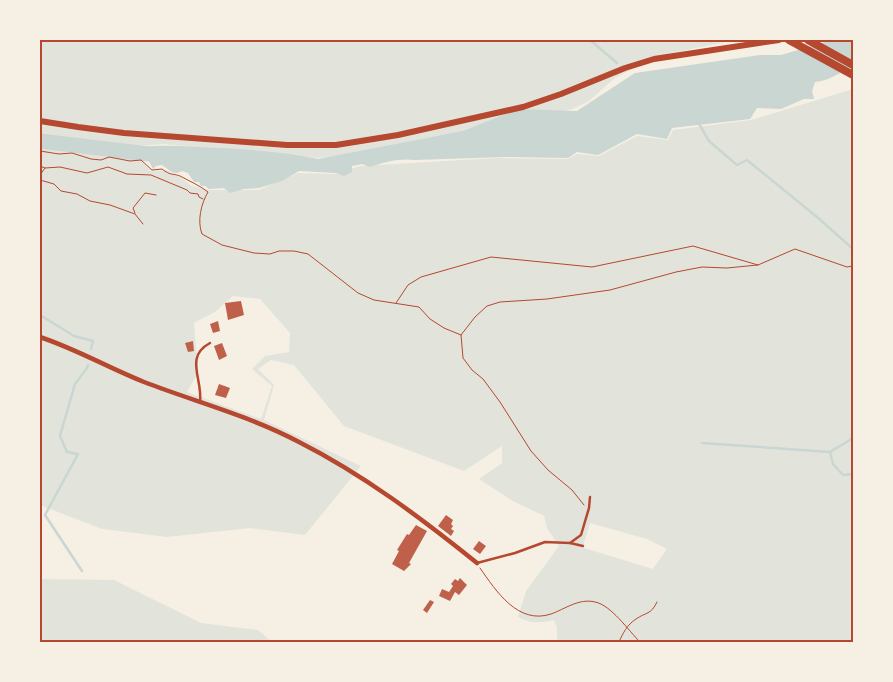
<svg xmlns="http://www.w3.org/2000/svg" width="893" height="682" font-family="'Space Grotesk',sans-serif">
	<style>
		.green { fill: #e2e4dc; fill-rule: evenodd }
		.water { fill: #c9d6d2 }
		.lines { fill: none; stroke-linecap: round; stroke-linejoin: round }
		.stream { stroke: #c9d6d2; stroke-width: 2.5 }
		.river { stroke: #c9d6d2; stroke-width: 15 }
		.building { fill: #bf614a }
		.path { stroke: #b5482f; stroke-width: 1 }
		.service { stroke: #b5482f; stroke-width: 2.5 }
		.minor { stroke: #b5482f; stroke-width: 4.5 }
		.secondary { stroke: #b5482f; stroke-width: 6 }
		.trunk { stroke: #b5482f; stroke-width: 8 }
		.neatline { fill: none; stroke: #b5482f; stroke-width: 2 }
	</style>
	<rect width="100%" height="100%" fill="#f6efe4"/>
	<g class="green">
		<path d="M40,40H735L657,56L615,78L589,101L572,109L431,142L344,156L316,158L163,144L138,146L139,159L152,171L166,170L180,177L192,186L209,190H259L298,173L336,174L360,166L496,158L568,159L577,154L599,156L637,136L668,140L673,130L751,120L853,89V642H557V628L554,620C540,623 531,624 518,617L526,591L559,546L547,528L544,516L511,500L479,479L502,463V446L464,471L344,426L294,365L271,360L258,369L274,385L264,420L361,466L305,535L250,528L167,537L102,529L40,505ZM233,296L260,299L290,333L289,352L265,356L252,369L272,386L261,419L187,392L198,373L194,323L215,312ZM590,523L647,539L667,549L653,569L584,548L583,546Z"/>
		<path d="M40,579L114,580L201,623L258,630L272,642H40Z"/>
	</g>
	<path class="water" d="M832,40H853V67C840,72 829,81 815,82L812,91L814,99H804L781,109L757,108L750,119L672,128L667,139L637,134L598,155L577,152L568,158L505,157L415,160C399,158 385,162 370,167L362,164L352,166V172L344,176L336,173L299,171L282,181L259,188L244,189L230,193L224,188L209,189L205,186H201L199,182H194L188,173L182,171C173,176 170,170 162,165L156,166L153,169L149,161L138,153L140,147C168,144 194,147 222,148C254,150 286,152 318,159L463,131L518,109L577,111L635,73L760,55H781Z"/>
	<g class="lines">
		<g class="stream">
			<path d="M590,40L617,63"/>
			<path d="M698,122L709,141L737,165L747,160L817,217L853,249"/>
			<path d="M40,315L74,336L93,341L91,349"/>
			<path d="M702,443L830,452L853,438"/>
			<path d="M830,452L833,464L843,475L853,474"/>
			<path d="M82,571L45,515L78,454L67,452L60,436L75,384L87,368L88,365"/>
		</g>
		<path class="river" d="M40,141L157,155"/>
	</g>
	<g class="building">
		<path d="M241,301L244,315L228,320L225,303Z"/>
		<path d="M218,321L220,331L213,333L210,324Z"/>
		<path d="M193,341L194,351L188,352L185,343Z"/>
		<path d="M222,343L227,356L219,360L214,346Z"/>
		<path d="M219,384L230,388L226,398L215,395Z"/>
		<path d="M446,515L453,520L451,524L453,526L451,529L454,531L451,536L438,526Z"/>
		<path d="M416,525L427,531L409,563L411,564L404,571L392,564L399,551L397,550L407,534L409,535Z"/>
		<path d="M479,541L486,546L480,554L473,549Z"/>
		<path d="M460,578L467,585L459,595L455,592L450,601L439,596L442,589L449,592L453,586L451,584L455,579L458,581Z"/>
		<path d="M430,600L434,602L427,613L423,610Z"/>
	</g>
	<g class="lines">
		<g class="path">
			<path d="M40,151L59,154L72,153L91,159L101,160L109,157L130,161L141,160L152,170L162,169C171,176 172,173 180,176C189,181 199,185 208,192C201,204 197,221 202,234L222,245L254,253L270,254L279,251H294L308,254L358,293L374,300L419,307L430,319L444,328L461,335"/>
			<path d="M40,166L45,168L60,167L87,173L108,167L127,174L151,175L187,190L190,193L198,194L199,197L203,199"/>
			<path d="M40,175L45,168"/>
			<path d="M40,180L54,184L61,191L77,194L90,201L110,205L135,214L143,224"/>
			<path d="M135,213L133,208L145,193L156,195"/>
			<path d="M396,303L408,285L421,277L491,257L592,267L693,246L758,265L795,249L847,267L853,266"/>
			<path d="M584,505L572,490L548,470L531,451L500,402L483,379L472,370L463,358L461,335L475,317L487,306L500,302L547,299L610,290L676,272L702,267L727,268L758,265"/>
			<path d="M480,568C496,591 518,625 551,614C565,609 579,598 595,602C611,605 628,630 640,642"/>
			<path d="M619,642C623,633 627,625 636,619C646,612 651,615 657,602"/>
		</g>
		<g class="service">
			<path d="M200,402C203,379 184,357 210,343"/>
			<path d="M570,543L583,546"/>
			<path d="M477,563L515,553L545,542L570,543L581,535L589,508L590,497"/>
		</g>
		<path class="minor" d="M40,337C76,349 109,368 144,382C196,402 250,416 299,442C364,475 421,518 477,563"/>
		<path class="secondary" d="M40,121L78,127L124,133L287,145H336L398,135L523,107L561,94L625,68L654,59L779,40"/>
		<g class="trunk">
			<path d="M789,40L853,75"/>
			<path d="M808,40L853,65"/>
		</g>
	</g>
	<rect width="893" height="682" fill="none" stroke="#f6efe4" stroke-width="82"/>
	<rect x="41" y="41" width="811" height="600" class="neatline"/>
</svg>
